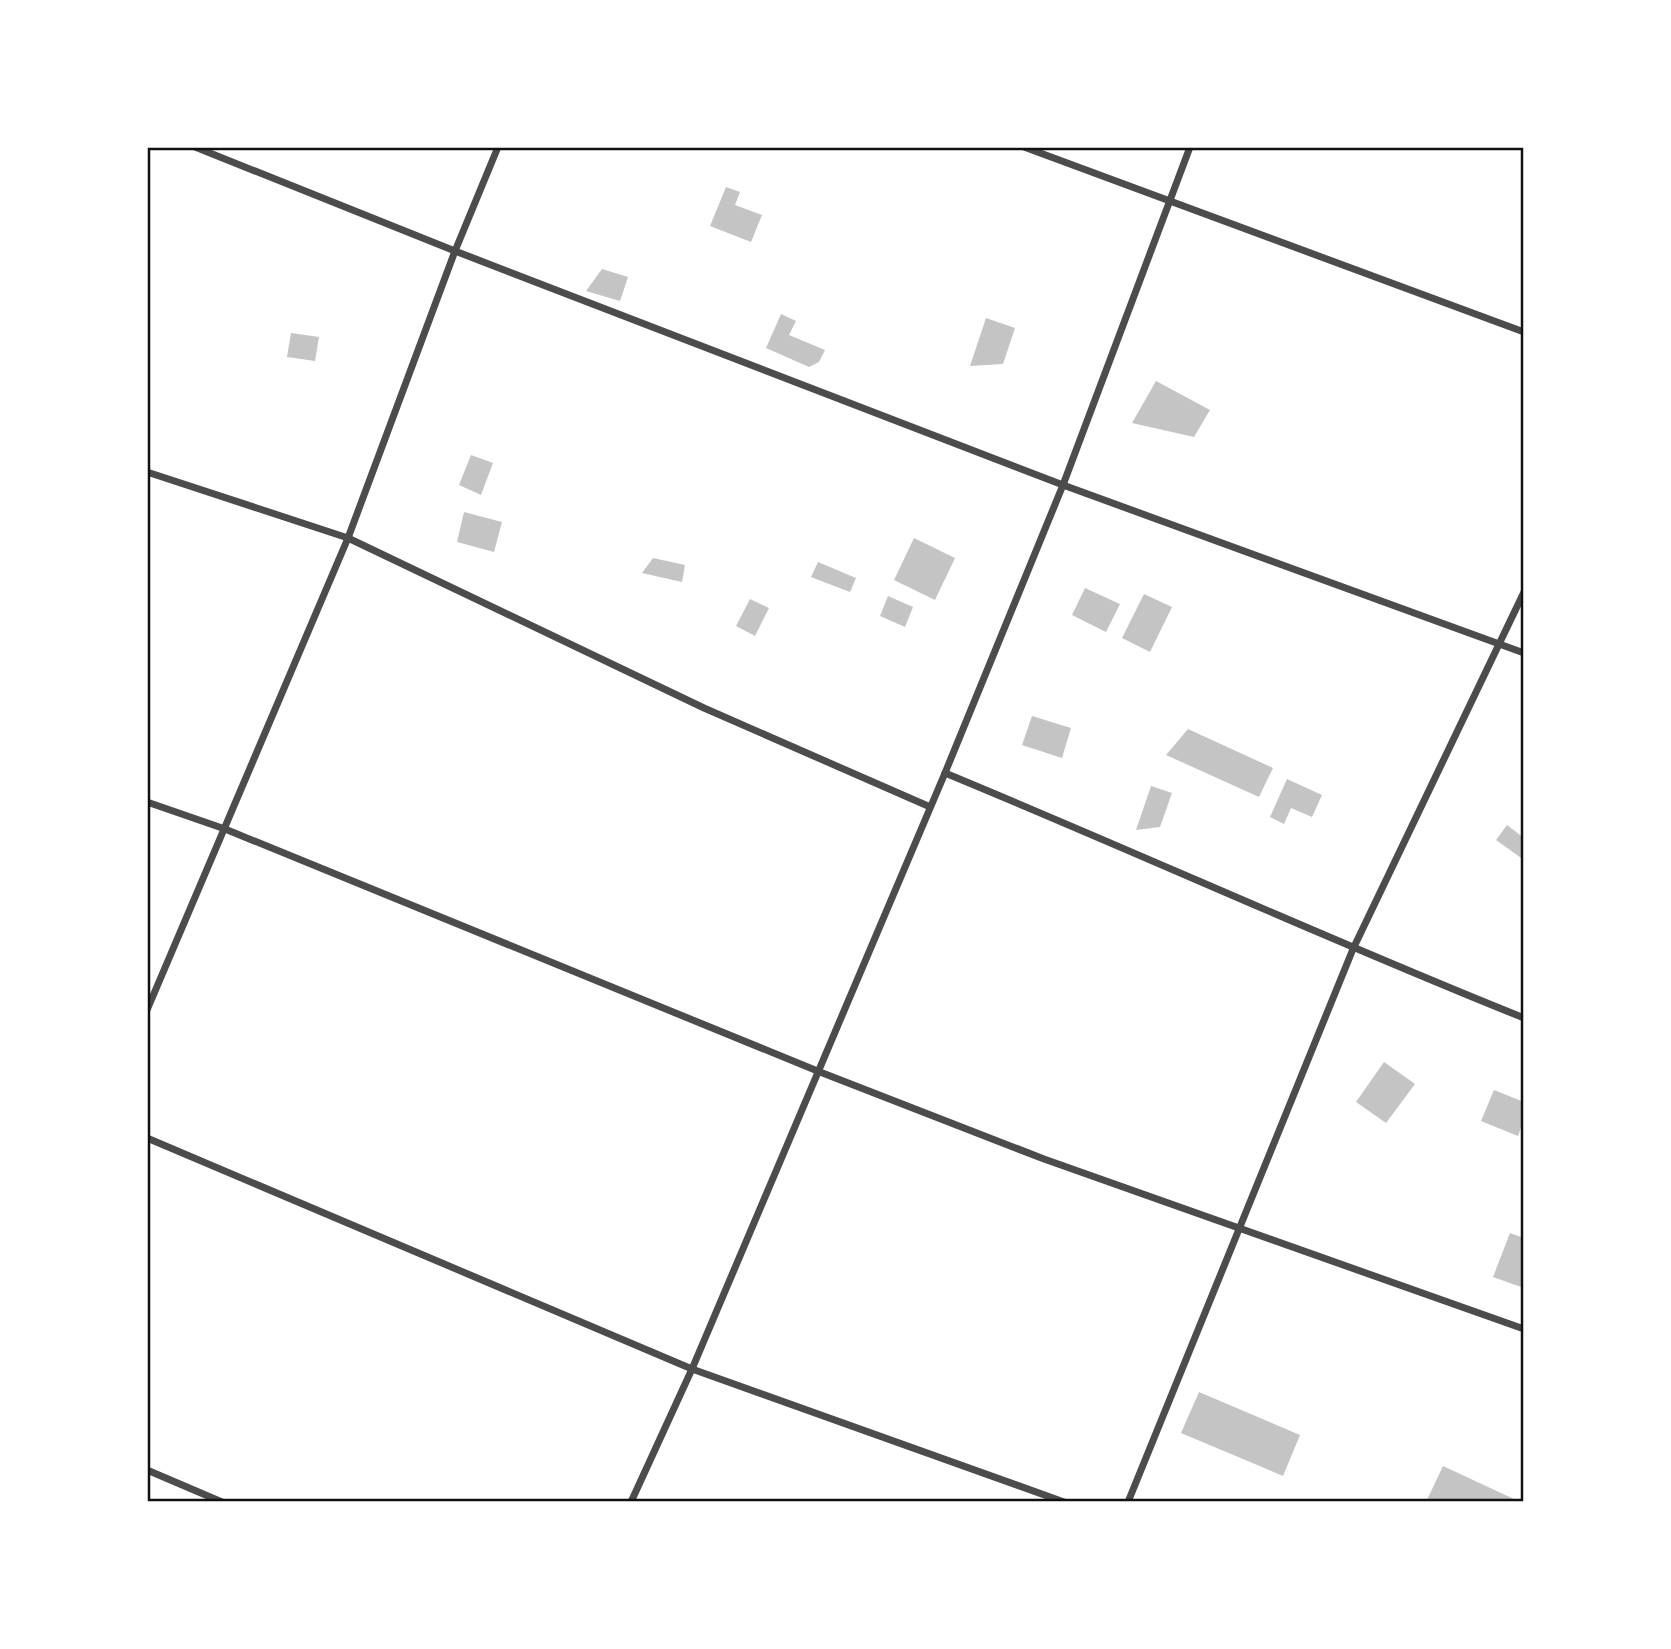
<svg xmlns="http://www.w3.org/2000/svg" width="1671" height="1649" font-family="'Fira Sans Condensed',sans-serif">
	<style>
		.building { fill: #c4c4c4 }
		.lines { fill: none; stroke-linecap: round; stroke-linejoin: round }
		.minor { stroke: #4c4c4c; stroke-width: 7 }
		.neatline { fill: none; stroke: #111; stroke-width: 2.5 }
	</style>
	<rect width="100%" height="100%" fill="#fff"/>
	<g class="building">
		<path d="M726,187L740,192L735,205L762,215L751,242L710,226Z"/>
		<path d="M602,269L628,277L620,301L586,291Z"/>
		<path d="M781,314L796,321L789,335L825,350L819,362L809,367L766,348Z"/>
		<path d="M986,318L1015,328L1003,364L970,366Z"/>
		<path d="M291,333L319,337L315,361L287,357Z"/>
		<path d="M1156,381L1210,410L1194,437L1132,423Z"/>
		<path d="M471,455L493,463L481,495L459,485Z"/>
		<path d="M464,512L502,522L494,552L457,542Z"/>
		<path d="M914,538L955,558L935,600L894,580Z"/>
		<path d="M653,558L685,565L682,582L642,573Z"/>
		<path d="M818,562L856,578L850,592L811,577Z"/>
		<path d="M1085,588L1120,604L1106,632L1072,615Z"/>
		<path d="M1144,594L1172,607L1150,652L1122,638Z"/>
		<path d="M888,596L913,607L905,627L880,616Z"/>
		<path d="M750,599L769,608L755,636L736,626Z"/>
		<path d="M1032,716L1071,728L1062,758L1022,745Z"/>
		<path d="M1188,729L1273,768L1259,797L1166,755Z"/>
		<path d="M1287,779L1322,795L1312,817L1291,808L1284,824L1270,817Z"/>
		<path d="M1151,786L1172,793L1160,827L1136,830Z"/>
		<path d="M1507,825L1524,838V860L1496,840Z"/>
		<path d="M1384,1062L1415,1084L1386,1123L1356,1102Z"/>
		<path d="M1494,1090L1524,1102V1119L1518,1136L1481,1121Z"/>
		<path d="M1510,1233L1524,1238V1288L1493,1277Z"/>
		<path d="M1199,1392L1300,1435L1283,1476L1181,1433Z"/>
		<path d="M1443,1466L1516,1500L1515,1502H1426Z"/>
	</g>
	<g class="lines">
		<g class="minor">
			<path d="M195,147L455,251L1063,485L1524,653"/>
			<path d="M1024,147L1524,332"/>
			<path d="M147,472L348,538L704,708L928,806"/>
			<path d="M945,773C1139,853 1329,940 1524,1018"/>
			<path d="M147,802L225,829L820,1072L1044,1159L1524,1329"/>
			<path d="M147,1010L348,538L455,251L498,147"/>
			<path d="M147,1138L692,1369L1064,1502"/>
			<path d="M147,1470L222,1502"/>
			<path d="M631,1502L692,1369L945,773L1063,485L1190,147"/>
			<path d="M1128,1502L1353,949L1524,592"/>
		</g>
	</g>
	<rect width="1671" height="1649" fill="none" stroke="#ffffff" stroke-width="298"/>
	<rect x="149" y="149" width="1373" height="1351" class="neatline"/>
</svg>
